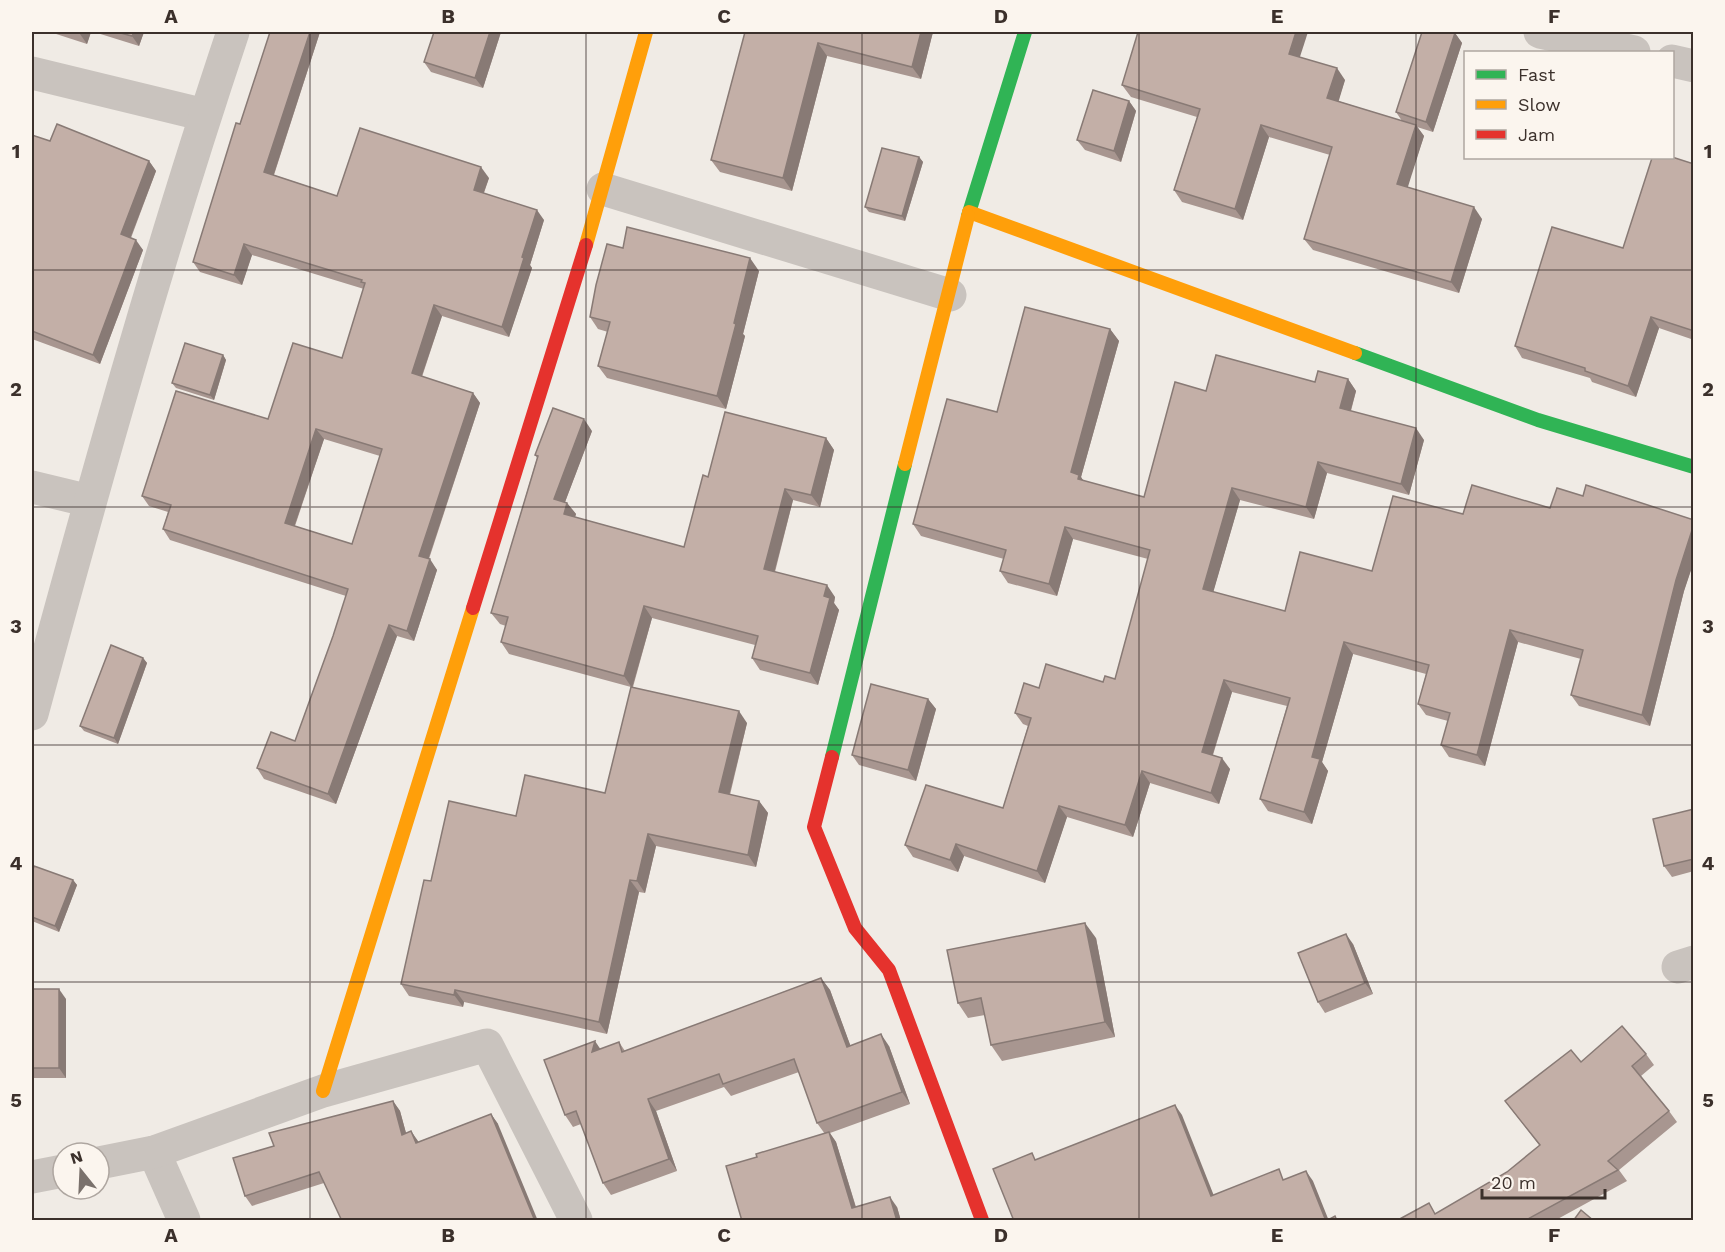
<svg xmlns="http://www.w3.org/2000/svg" width="1725" height="1252" font-family="'Work Sans',sans-serif">
	<style>
		.lines { fill: none; stroke-linecap: round; stroke-linejoin: round }
		.street { stroke: #c9c3be; stroke-width: 33 }
		.fast { stroke: #30b455; stroke-width: 14 }
		.slow { stroke: #ff9f0a; stroke-width: 14 }
		.jam { stroke: #e5322d; stroke-width: 14 }
		.wall { fill: #a89690; fill-rule: evenodd }
		.shaded-wall { fill: #887a75 }
		.building { fill: #c3afa7; stroke: #887a75; stroke-width: 1.5; fill-rule: evenodd }
		.grid { fill: none; stroke: #3b302b; stroke-width: 1.5; stroke-opacity: 0.55 }
		.neatline { fill: none; stroke: #3b302b; stroke-width: 2 }
		.grid-label { font-size: 20px; text-anchor: middle; font-weight: bold; fill: #3b302b }
	</style>
	<rect width="100%" height="100%" fill="#f0ebe5"/>
	<g class="lines">
		<g class="street">
			<path d="M1540,32L1634,52"/>
			<path d="M1672,61L1694,66"/>
			<path d="M32,73L205,115"/>
			<path d="M603,189L950,295"/>
			<path d="M32,487L90,501"/>
			<path d="M32,714C94,485 158,256 233,32"/>
			<path d="M1678,967L1694,962"/>
			<path d="M154,1152L184,1220"/>
			<path d="M99,1163L154,1152L323,1091L487,1045L576,1220"/>
			<path d="M32,1177L63,1171"/>
		</g>
		<g class="fast">
			<path d="M968,216L1025,32"/>
			<path d="M1355,353L1538,420L1694,467"/>
			<path d="M832,757L905,464"/>
		</g>
		<g class="slow">
			<path d="M969,212L1355,353"/>
			<path d="M586,245L646,32"/>
			<path d="M905,464L968,216"/>
			<path d="M323,1091L473,608"/>
		</g>
		<g class="jam">
			<path d="M473,608L586,245"/>
			<path d="M832,757L814,827L855,928L889,970L982,1220"/>
		</g>
	</g>
	<g class="wall">
		<path d="M50,32H91L87,44Z"/>
		<path d="M94,32H144L139,46Z"/>
		<path d="M270,32H320L274,175L337,196L489,178L484,193L544,220L530,265L532,268L509,337L442,316L422,377L473,393L480,403L429,559L437,570L414,641L397,636L336,804L264,779L257,768L295,741L333,636L346,596L170,540L163,529L168,512L149,506L142,496L268,419L342,358L364,289L252,255L242,285L200,272L193,262L240,124ZM324,439L380,456L352,544L295,526Z"/>
		<path d="M434,32H501L483,88L431,72L424,62Z"/>
		<path d="M745,32H933L921,79L827,56L792,191L720,172L711,160Z"/>
		<path d="M1455,33L1462,43L1433,132L1417,127L1424,136L1407,187L1482,219L1459,293L1313,250L1304,239L1330,155L1269,137L1243,220L1182,202L1174,190L1197,117L1131,97L1122,85L1300,58L1345,80L1338,101L1402,121L1396,112Z"/>
		<path d="M1129,101L1136,111L1121,162L1085,150L1077,140Z"/>
		<path d="M32,135L50,141L149,161L156,171L131,238L143,250L100,364L32,339Z"/>
		<path d="M919,157L923,162L905,221L869,212L865,207Z"/>
		<path d="M1694,164V340L1659,328L1636,397L1592,382L1590,378L1522,358L1515,346L1623,248Z"/>
		<path d="M623,248L759,271L743,334L745,336L726,409L607,378L598,366L608,332L598,329L590,317Z"/>
		<path d="M1110,329L1119,341L1081,477L1083,481L1144,497L1206,391L1348,379L1356,391L1351,411L1424,440L1409,495L1327,473L1314,519L1240,500L1213,592L1285,611L1372,571L1463,514L1550,508L1583,496L1694,520V561L1684,591L1650,726L1579,706L1571,695L1581,659L1518,642L1485,766L1449,757L1441,745L1448,721L1426,715L1418,704L1426,674L1353,654L1322,762L1328,771L1312,824L1268,811L1260,799L1287,706L1232,692L1213,755L1230,769L1219,804L1150,783L1133,837L1067,817L1045,883L964,856L958,872L913,857L905,845L1003,808L1028,726L1023,724L1015,713L1039,688L1103,682L1115,679L1148,559L1073,539L1057,596L1008,583L1000,571L1004,559L921,536L913,524L997,412Z"/>
		<path d="M223,355L226,360L214,400L176,388L172,383Z"/>
		<path d="M592,431L565,502L567,503L576,514L575,517L684,547L708,477L826,438L834,450L820,507L793,500L775,572L835,597L834,603L839,610L818,685L760,670L752,658L755,645L652,618L633,687L747,723L730,795L759,801L768,813L756,867L656,846L645,893L639,892L607,1034L464,1002L463,1007L409,996L401,984L431,881L516,816L605,793L631,687L509,654L501,642L506,626L500,624L491,613L537,458L535,455Z"/>
		<path d="M143,658L147,663L118,744L84,731L80,726Z"/>
		<path d="M928,699L936,709L916,781L859,765L852,755Z"/>
		<path d="M1694,809V871L1672,877L1664,866Z"/>
		<path d="M32,873L73,880L77,885L59,932L32,921Z"/>
		<path d="M1096,938L1115,1037L1002,1061L991,1045L985,1015L968,1018L958,1003Z"/>
		<path d="M1353,944L1373,994L1325,1013L1318,1002Z"/>
		<path d="M821,978L830,990L850,1045L889,1046L910,1104L830,1133L836,1142L856,1207H897L901,1221H742L757,1157L825,1134L817,1123L799,1072L731,1096L724,1087L656,1111L677,1171L611,1195L603,1183L581,1124L573,1127L565,1115L600,1049L619,1042L625,1051Z"/>
		<path d="M32,989L66,999V1078H32Z"/>
		<path d="M1646,1054L1654,1065L1641,1076L1669,1111L1677,1122L1619,1170L1627,1181L1554,1221H1396L1437,1214L1507,1172L1540,1146L1505,1101L1581,1062Z"/>
		<path d="M393,1101L400,1111L406,1133L411,1131L418,1142L491,1114L498,1124L324,1183L252,1206L245,1196L274,1146Z"/>
	</g>
	<g class="shaded-wall">
		<path d="M81,32H91L87,44L80,34Z"/>
		<path d="M134,32H144L139,46L132,36Z"/>
		<path d="M310,32H320L271,183L264,172Z"/>
		<path d="M490,32H501L483,88L475,78Z"/>
		<path d="M921,32H933L921,79L912,67Z"/>
		<path d="M1296,32H1308L1297,66L1289,54Z"/>
		<path d="M1455,33L1462,43L1433,132L1426,122Z"/>
		<path d="M818,43L827,56L792,191L783,178Z"/>
		<path d="M1337,68L1345,80L1336,110L1327,98Z"/>
		<path d="M1129,101L1136,111L1121,162L1114,151Z"/>
		<path d="M1261,125L1269,137L1243,220L1235,209Z"/>
		<path d="M1416,125L1424,136L1405,196L1397,184Z"/>
		<path d="M919,157L923,162L905,221L902,216Z"/>
		<path d="M149,161L156,171L128,244L121,234Z"/>
		<path d="M481,167L489,178L481,200L474,190Z"/>
		<path d="M1474,207L1482,219L1459,293L1451,282Z"/>
		<path d="M537,210L544,220L530,265L532,268L509,337L502,327L522,257Z"/>
		<path d="M136,240L143,250L100,364L93,355Z"/>
		<path d="M244,244L252,255L242,285L234,275Z"/>
		<path d="M750,258L759,271L743,334L745,336L726,409L717,396L734,323Z"/>
		<path d="M434,305L442,316L419,384L412,373Z"/>
		<path d="M1651,317L1659,328L1636,397L1628,386Z"/>
		<path d="M1110,329L1119,341L1081,477L1087,486L1071,472Z"/>
		<path d="M223,355L226,360L214,400L210,395Z"/>
		<path d="M1348,379L1356,391L1348,420L1340,408Z"/>
		<path d="M473,393L480,403L426,566L419,556Z"/>
		<path d="M584,419L592,431L562,510L554,499Z"/>
		<path d="M1416,428L1424,440L1409,495L1401,484Z"/>
		<path d="M316,429L324,439L292,533L285,523Z"/>
		<path d="M826,438L834,450L820,507L811,495Z"/>
		<path d="M1318,462L1327,473L1314,519L1306,507Z"/>
		<path d="M1232,488L1240,500L1211,600L1203,589Z"/>
		<path d="M785,489L793,500L772,581L764,569Z"/>
		<path d="M567,503L576,514L572,526L564,514Z"/>
		<path d="M1694,524V561L1684,591L1650,726L1642,715L1676,580Z"/>
		<path d="M1065,527L1073,539L1057,596L1049,584Z"/>
		<path d="M430,559L437,570L414,641L407,631Z"/>
		<path d="M827,585L835,597L834,603L839,610L818,685L810,673L824,596Z"/>
		<path d="M644,606L652,618L632,688L624,676Z"/>
		<path d="M389,625L397,636L336,804L328,794Z"/>
		<path d="M1510,630L1518,642L1485,766L1477,755Z"/>
		<path d="M1344,642L1353,654L1322,762L1328,771L1312,824L1304,812L1312,757Z"/>
		<path d="M143,658L147,663L118,744L114,738Z"/>
		<path d="M1224,680L1232,692L1210,763L1202,752Z"/>
		<path d="M928,699L936,709L916,781L908,770Z"/>
		<path d="M739,711L747,723L727,804L719,792Z"/>
		<path d="M1222,758L1230,769L1219,804L1211,793Z"/>
		<path d="M1142,771L1150,783L1133,837L1125,825Z"/>
		<path d="M759,801L768,813L756,867L748,855Z"/>
		<path d="M1059,806L1067,817L1045,883L1037,871Z"/>
		<path d="M648,834L656,846L645,893L637,881Z"/>
		<path d="M956,844L964,856L958,872L950,860Z"/>
		<path d="M73,880L77,885L59,932L55,926Z"/>
		<path d="M630,880L639,892L607,1034L599,1022Z"/>
		<path d="M1085,923L1096,938L1115,1037L1105,1022Z"/>
		<path d="M1346,934L1353,944L1373,994L1365,983Z"/>
		<path d="M821,978L830,990L855,1058L847,1047Z"/>
		<path d="M59,989L66,999V1078L59,1068Z"/>
		<path d="M455,990L464,1002L463,1007L454,995Z"/>
		<path d="M881,1034L889,1046L910,1104L902,1092Z"/>
		<path d="M595,1041L603,1053L592,1052Z"/>
		<path d="M648,1099L656,1111L677,1171L669,1159Z"/>
		<path d="M393,1101L400,1111L409,1144L402,1135Z"/>
		<path d="M1175,1105L1182,1115L1218,1206L1211,1196Z"/>
		<path d="M491,1114L498,1124L538,1221H535Z"/>
		<path d="M411,1131L418,1141L423,1153L416,1143Z"/>
		<path d="M829,1132L836,1142L859,1218L852,1208Z"/>
		<path d="M1306,1171L1313,1181L1329,1221H1326Z"/>
		<path d="M890,1197L897,1207L901,1221H897Z"/>
	</g>
	<g class="building">
		<path d="M117,32H134L132,36Z"/>
		<path d="M270,32H310L264,172L337,196L360,128L481,167L474,190L537,210L522,257L524,258L502,327L434,305L412,373L473,393L419,556L430,559L407,631L389,625L328,794L257,768L271,732L295,741L333,636L348,589L163,529L171,505L142,496L176,391L268,419L293,343L342,358L365,283L361,282L362,280L244,244L234,275L193,262L236,123L240,124ZM316,429L382,449L352,544L285,523Z"/>
		<path d="M434,32H490L475,78L424,62Z"/>
		<path d="M745,32H921L912,67L818,43L783,178L711,160Z"/>
		<path d="M1138,32H1296L1289,54L1337,68L1327,98L1416,125L1397,184L1474,207L1451,282L1304,239L1332,147L1261,125L1235,209L1174,190L1200,109L1122,85Z"/>
		<path d="M1422,32H1450L1455,33L1426,122L1396,112Z"/>
		<path d="M1093,90L1129,101L1114,151L1077,140Z"/>
		<path d="M57,124L149,161L121,234L136,240L93,355L32,331V135L50,141Z"/>
		<path d="M882,148L919,157L902,216L865,207Z"/>
		<path d="M1672,157L1694,164V331L1651,317L1628,386L1585,371V368L1515,346L1552,227L1623,248L1652,158Z"/>
		<path d="M627,227L750,258L734,323L736,324L717,396L598,366L610,322L590,317L596,285L607,244L623,248Z"/>
		<path d="M1025,307L1110,329L1071,472L1079,475L1078,479L1144,497L1175,382L1206,391L1216,355L1315,382L1318,371L1348,379L1340,408L1416,428L1401,484L1318,462L1306,507L1232,488L1203,589L1285,611L1300,552L1372,571L1393,496L1463,514L1472,485L1550,508L1557,488L1583,496L1586,485L1694,520V524L1676,580L1642,715L1571,695L1583,650L1510,630L1477,755L1441,745L1450,713L1418,704L1429,665L1344,642L1312,757L1320,759L1304,812L1260,799L1290,698L1224,680L1202,752L1222,758L1211,793L1142,771L1125,825L1059,806L1037,871L956,844L950,860L905,845L926,785L1003,808L1031,718L1015,713L1024,683L1039,688L1046,664L1103,682L1105,676L1115,679L1150,550L1065,527L1049,584L1000,571L1006,550L913,524L947,399L997,412Z"/>
		<path d="M185,343L223,355L210,395L172,383Z"/>
		<path d="M553,408L584,419L554,499L567,503L564,514L684,547L703,475L708,477L725,412L826,438L811,495L785,489L764,569L827,585L824,596L830,598L810,673L752,658L758,636L644,606L624,676L501,642L508,617L491,613L538,456L535,455Z"/>
		<path d="M111,645L143,658L114,738L80,726Z"/>
		<path d="M871,684L928,699L908,770L852,755Z"/>
		<path d="M631,687L739,711L719,792L759,801L748,855L648,834L637,881L630,880L599,1022L455,990L454,995L401,984L424,880L431,881L449,801L516,816L525,775L605,793Z"/>
		<path d="M1694,809V859L1664,866L1653,819Z"/>
		<path d="M34,866L73,880L55,926L32,917V873Z"/>
		<path d="M1085,923L1105,1022L991,1045L981,998L958,1003L947,950Z"/>
		<path d="M1346,934L1365,983L1318,1002L1298,953Z"/>
		<path d="M821,978L847,1047L881,1034L902,1092L817,1123L794,1059L723,1084L719,1074L648,1099L669,1159L603,1183L576,1111L565,1115L544,1060L595,1041L592,1052L619,1042L622,1052Z"/>
		<rect x="32" y="989" width="27" height="79"/>
		<path d="M1622,1026L1646,1054L1632,1066L1669,1111L1608,1161L1618,1170L1524,1221H1396L1429,1203L1435,1214L1507,1172L1540,1145L1505,1101L1571,1050L1581,1062Z"/>
		<path d="M393,1101L402,1135L411,1131L416,1143L491,1114L535,1221H342L319,1172L245,1196L233,1158L274,1146L269,1133Z"/>
		<path d="M1175,1105L1211,1196L1279,1169L1283,1180L1306,1171L1326,1221H1014L993,1169L1032,1153L1035,1160Z"/>
		<path d="M829,1132L852,1208L890,1197L897,1221H742L726,1166L757,1157L756,1154Z"/>
		<path d="M1581,1210L1594,1221H1573Z"/>
		<path d="M1335,1216L1337,1221H1326Z"/>
	</g>
	<path class="grid" d="M310,32V1220M586,32V1220M862,32V1220M1139,32V1220M1416,32V1220M32,270H1694M32,507H1694M32,745H1694M32,982H1694"/>
	<rect width="1725" height="1252" fill="none" stroke="#fbf5ee" stroke-width="66"/>
	<rect x="1464" y="51" width="210" height="108" fill="#fbf5ee" stroke="#aea6a0" stroke-width="1.5"/>
	<rect x="1476" y="70" width="30" height="9" fill="#30b455" stroke="#aea6a0" stroke-width="1.5"/>
	<text x="1518" y="81" font-size="18" fill="#3b302b">Fast</text>
	<rect x="1476" y="100" width="30" height="9" fill="#ff9f0a" stroke="#aea6a0" stroke-width="1.5"/>
	<text x="1518" y="111" font-size="18" fill="#3b302b">Slow</text>
	<rect x="1476" y="130" width="30" height="9" fill="#e5322d" stroke="#aea6a0" stroke-width="1.5"/>
	<text x="1518" y="141" font-size="18" fill="#3b302b">Jam</text>
	<g transform="translate(81 1171) rotate(342)"><circle r="28" fill="#fbf5ee" stroke="#aea6a0" stroke-width="1.5"/>
	<path d="M0-4.5L10 22L0 15L-10 22Z" fill="#7a716c"/>
	<text y="-9" font-size="16" font-weight="bold" text-anchor="middle" fill="#3b302b">N</text>
	</g>
	<path d="M1482 1189v9h123v-9" fill="none" stroke="#3b302b" stroke-width="3"/>
	<text x="1491" y="1189" font-size="18" fill="#3b302b" stroke="#fbf5ee" stroke-width="4.5" paint-order="stroke">20 m</text>
	<rect x="33" y="33" width="1659" height="1186" class="neatline"/>
	<g class="grid-label">
		<text x="171" y="23">A</text>
		<text x="448" y="23">B</text>
		<text x="724" y="23">C</text>
		<text x="1001" y="23">D</text>
		<text x="1277" y="23">E</text>
		<text x="1554" y="23">F</text>
		<text x="16" y="158">1</text>
		<text x="1708" y="158">1</text>
		<text x="16" y="396">2</text>
		<text x="1708" y="396">2</text>
		<text x="16" y="633">3</text>
		<text x="1708" y="633">3</text>
		<text x="16" y="870">4</text>
		<text x="1708" y="870">4</text>
		<text x="16" y="1107">5</text>
		<text x="1708" y="1107">5</text>
		<text x="171" y="1242">A</text>
		<text x="448" y="1242">B</text>
		<text x="724" y="1242">C</text>
		<text x="1001" y="1242">D</text>
		<text x="1277" y="1242">E</text>
		<text x="1554" y="1242">F</text>
	</g>
</svg>
